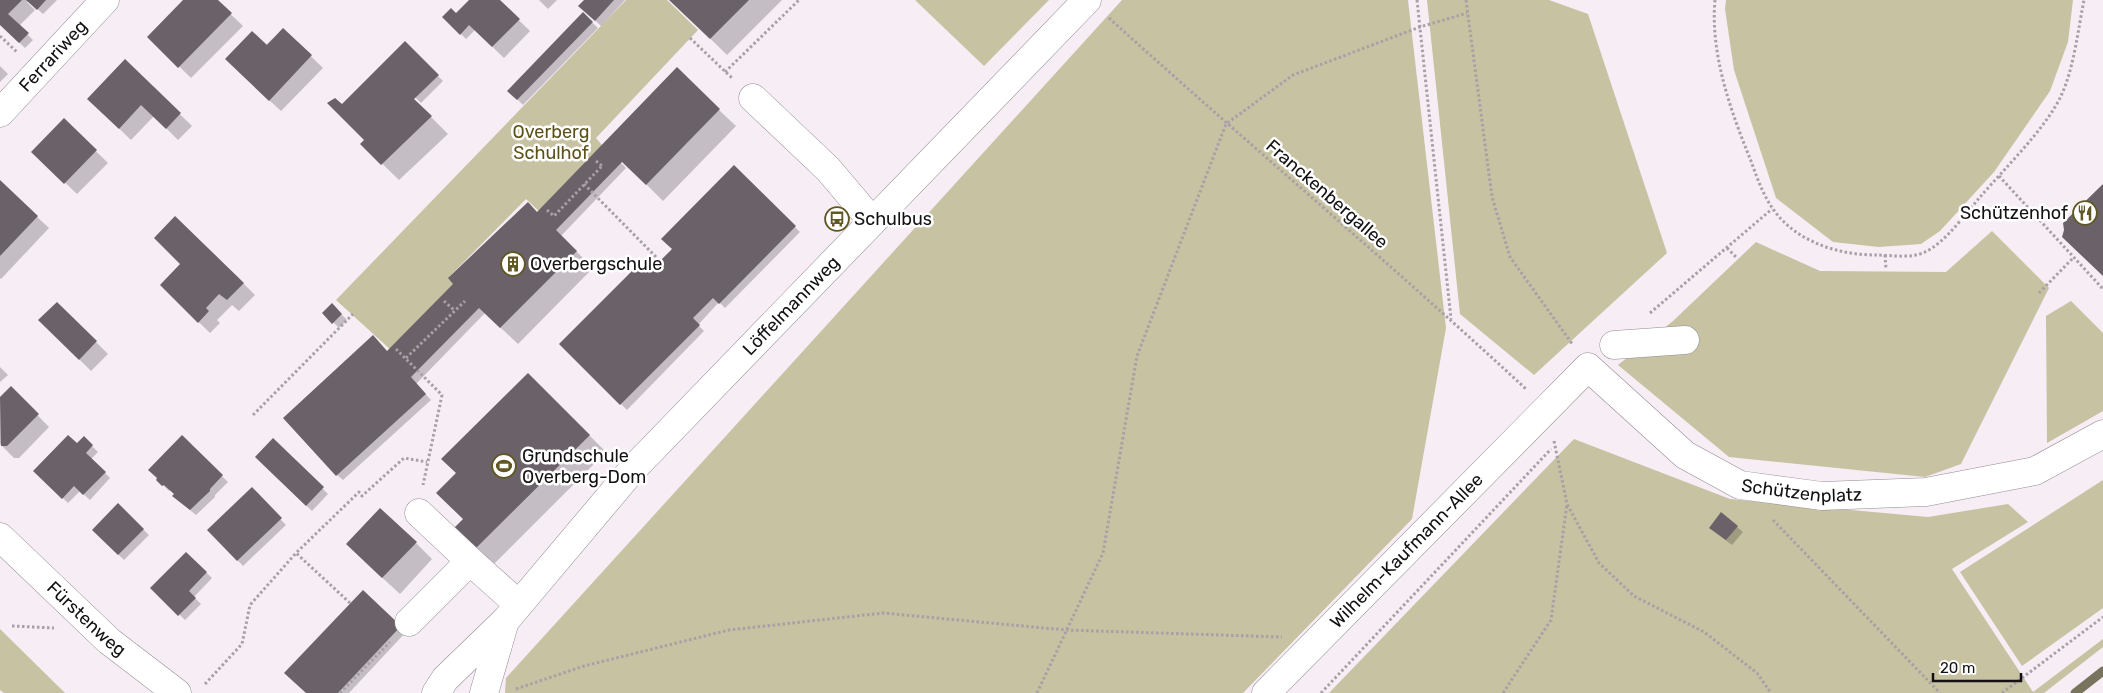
<svg xmlns="http://www.w3.org/2000/svg" width="2103" height="693" font-family="Rubik,sans-serif">
	<style>
		.green { fill: #c7c2a2 }
		.shadow { fill: #0003 }
		.lines { fill: none; stroke-linecap: round; stroke-linejoin: round }
		.stream { stroke: #78735d; stroke-width: 9 }
		.building { fill: #6a6268 }
		.minor-casing { stroke: #938b92; stroke-width: 29 }
		.major-casing { stroke: #938b92; stroke-width: 29 }
		.path { stroke: #a7a0a6; stroke-width: 3; stroke-dasharray: 2.5 2.5; stroke-linecap: butt }
		.minor { stroke: #fff; stroke-width: 28 }
		.major { stroke: #fff; stroke-width: 28 }
		.labels { text-anchor: middle; stroke-width: 5; stroke-linejoin: round; paint-order: stroke }
		.street-label { font-size: 18px; fill: #141113; stroke: #fff }
		.park-label { font-size: 18px; fill: #5b5119; stroke: #fff }
		.poi-label { font-size: 18px; fill: #141113; stroke: #fff; text-anchor: start }
	</style>
	<rect width="100%" height="100%" fill="#f7edf5"/>
	<g class="green">
		<path d="M626,0H667L698,30L596,138L606,150L543,215L526,199L450,276L458,285L393,352L336,300Z"/>
		<path d="M915,0H1049L984,66Z"/>
		<path d="M1122,0H1408L1446,328L1412,519L1243,693H505L506,678Z"/>
		<path d="M1427,0H1549L1588,14L1667,253L1534,375L1460,314Z"/>
		<path d="M1726,0H2073L2068,42L2050,91L1994,172L1940,231L1921,244L1879,247L1833,242L1776,198L1734,70L1725,9Z"/>
		<path d="M1992,231L2049,288L1961,464L1925,477L1729,457L1618,365L1673,321L1756,242L1820,271L1946,272Z"/>
		<path d="M2071,301L2103,333V411L2047,443L2046,316Z"/>
		<path d="M1574,439L1730,499L1928,517L2008,504L2028,522L1952,569L2033,692L2103,639V647L2044,693H1329Z"/>
		<path d="M2103,480V608L2022,666L1960,572Z"/>
		<path d="M0,629L65,693H4L0,690Z"/>
	</g>
	<g class="shadow">
		<path d="M0,0H57L43,14L29,1L27,2L35,10L19,26L33,40L25,48L0,24Z"/>
		<path d="M185,0H216L243,26L191,78L149,37Z"/>
		<path d="M471,0H498L530,31L504,58L475,30L466,39L444,17L457,15Z"/>
		<path d="M539,0H557L548,9Z"/>
		<path d="M586,0H625L601,26L580,6Z"/>
		<path d="M671,0H782L727,55Z"/>
		<path d="M583,14L598,28L523,105L509,91Z"/>
		<path d="M283,29L323,68L281,111L238,71Z"/>
		<path d="M405,43L443,81L421,103L409,91L407,93L448,134L399,180L362,144L366,140L342,106Z"/>
		<path d="M125,61L192,126L178,140L154,116L131,140L101,111Z"/>
		<path d="M0,66L8,74L0,82Z"/>
		<path d="M719,110L736,126L663,201L606,144L604,146L626,168L561,236L593,268L518,344L485,313L416,384L431,400L343,480L337,475L387,353L538,213L605,143Z"/>
		<path d="M64,120L108,163L77,194L33,152Z"/>
		<path d="M734,167L800,232L725,308L719,302L698,325L704,331L627,410L561,344L649,274L673,249Z"/>
		<path d="M0,183L49,228L1,279L0,278Z"/>
		<path d="M243,283L255,295L239,311L232,305L217,320L220,323L210,333L161,285Z"/>
		<path d="M57,303L108,354L91,371L40,320Z"/>
		<path d="M332,305L347,320L339,328L324,313Z"/>
		<path d="M0,367L8,375L0,382Z"/>
		<path d="M528,374L606,452L491,567L454,530L464,519L458,473Z"/>
		<path d="M11,388L49,427L19,458H14L0,444V399Z"/>
		<path d="M182,437L228,482L215,495V497L196,515L180,502L171,489L169,491L158,480Z"/>
		<path d="M84,438L98,452L91,459L110,478L90,500L80,491L68,503L35,471L77,445Z"/>
		<path d="M273,440L328,494L312,511L256,457Z"/>
		<path d="M252,489L286,525L243,566L209,530Z"/>
		<path d="M118,505L149,535L124,560L93,530Z"/>
		<path d="M1737,527L1743,532L1732,545L1716,533Z"/>
		<path d="M416,543L432,559L400,594L364,561Z"/>
		<path d="M186,553L212,578L194,597L201,604L185,620L152,588Z"/>
		<path d="M363,591L406,632L349,693H307Z"/>
	</g>
	<g class="lines">
		<path class="stream" d="M2075,693L2103,671"/>
	</g>
	<g class="building">
		<path d="M0,0H22L8,14L29,33L19,43L0,25Z"/>
		<path d="M26,0H46L37,10Z"/>
		<path d="M183,0H218L232,13L178,68L147,37Z"/>
		<path d="M469,0H500L520,19L492,47L469,25L460,35L442,17L451,8L456,13Z"/>
		<path d="M584,0H614L595,21L578,6Z"/>
		<path d="M669,0H749L710,39Z"/>
		<path d="M583,12L593,22L517,100L507,91Z"/>
		<path d="M283,28L312,55L269,101L225,59L252,31L267,45Z"/>
		<path d="M405,41L439,75L414,99L432,116L381,165L360,144L364,140L327,103L335,98L342,104Z"/>
		<path d="M125,59L181,113L166,129L141,105L119,129L87,99Z"/>
		<path d="M677,67L720,109L646,185L622,162L556,230L577,251L500,328L479,308L411,377L426,394L336,476L283,418L373,335L387,351L453,284L448,278L528,202L537,212Z"/>
		<path d="M64,118L97,150L64,184L31,152Z"/>
		<path d="M734,165L796,226L719,304L713,298L693,318L700,325L620,405L559,344L640,263L649,272L672,249L661,239Z"/>
		<path d="M0,180L38,216L0,256Z"/>
		<path d="M2103,184V276L2062,237L2064,230L2063,223Z"/>
		<path d="M175,216L244,283L227,300L219,294L206,308L209,311L198,323L160,285L180,264L154,238Z"/>
		<path d="M57,302L97,341L79,360L38,320Z"/>
		<path d="M332,303L342,314L332,324L322,313Z"/>
		<path d="M528,373L590,435L473,551L452,530L463,519L436,493L456,473L441,459Z"/>
		<path d="M11,386L39,414L7,446H1L0,397Z"/>
		<path d="M68,435L77,443L84,436L93,445L86,453L106,472L83,495L74,486L62,499L33,471Z"/>
		<path d="M182,435L223,475L210,489V491L190,510L172,496L174,494L164,485L162,486L156,480L157,478L148,470Z"/>
		<path d="M273,438L324,487L306,506L255,457Z"/>
		<path d="M252,487L282,518L237,561L207,530Z"/>
		<path d="M118,503L144,529L118,555L92,530Z"/>
		<path d="M380,508L417,542L382,578L346,544Z"/>
		<path d="M1721,512L1738,526L1726,540L1709,528Z"/>
		<path d="M186,552L207,572L189,591L196,598L178,616L150,588Z"/>
		<path d="M363,590L401,626L338,693H306L284,673Z"/>
	</g>
	<g class="lines">
		<g class="minor-casing">
			<g id="minor">
				<path d="M753,98L828,169L872,221"/>
				<path id="s1" d="M0,113L105,0"/>
				<path d="M1614,345L1685,340"/>
				<path d="M419,513L470,561L518,604"/>
				<path d="M409,622L470,561"/>
				<path id="s2" d="M436,693L445,679L506,620L633,469L1087,0"/>
				<path d="M484,693L505,621"/>
				<path id="s3" d="M1266,693L1588,367L1685,455L1740,485L1822,496L1926,492L2035,471L2103,434"/>
			</g>
		</g>
		<g class="major-casing">
			<g id="major">
				<path id="s4" d="M0,537L109,641L177,693"/>
			</g>
		</g>
		<g class="path">
			<path d="M1417,0L1451,319"/>
			<path d="M1466,0L1492,197L1510,257L1573,345"/>
			<path d="M1715,0C1710,54 1731,112 1751,161C1759,183 1766,204 1783,221C1807,245 1843,255 1876,255C1891,255 1911,259 1925,252C1945,243 1966,213 1981,196C2005,168 2046,128 2061,96C2074,68 2078,30 2084,0"/>
			<path d="M1109,18C1247,143 1390,263 1526,389"/>
			<path d="M0,36L18,53"/>
			<path d="M690,38L733,79"/>
			<path d="M725,72L799,0"/>
			<path d="M596,161L602,166"/>
			<path d="M1999,176L2103,289"/>
			<path d="M584,184L660,261"/>
			<path d="M547,210L554,216L603,165"/>
			<path d="M1727,248L1737,258"/>
			<path d="M1885,255L1886,269"/>
			<path d="M2039,293L2073,258"/>
			<path d="M444,301L455,311"/>
			<path d="M1650,313L1772,209"/>
			<path d="M396,349L442,395L423,485"/>
			<path d="M406,358L465,301"/>
			<path d="M253,415L353,314"/>
			<path d="M1554,441L1567,504L1599,563L1634,596L1704,632L1757,673L1771,693"/>
			<path d="M1773,520L1940,693"/>
			<path d="M350,603L296,553L359,492L362,496L404,458L427,462"/>
			<path d="M12,626L54,628"/>
			<path d="M205,684L242,644L250,605L296,553"/>
			<path d="M516,689L584,666L729,630L883,613L1066,630L1282,637"/>
			<path d="M340,693L390,642"/>
			<path d="M1037,693L1103,553L1137,356L1226,124L1293,75L1420,27L1467,13"/>
			<path d="M1321,693L1551,449"/>
			<path d="M1503,693L1551,620L1567,504"/>
			<path d="M2002,693L2103,617"/>
		</g>
		<use href="#minor" class="minor"/>
		<use href="#major" class="major"/>
	</g>
	<defs>
		<g id="restaurant-ring" transform="scale(1.25)"><circle r="9.5" fill="#fff" stroke="#605723" stroke-width="1.5"/><path d="M-5-6h1v4h1v-4h1v4h1v-4h1v5L-1.5 .5V6h-2V.5L-5-1ZM5-6V6H3V1.5H1.5Q1.5-4 5-6Z" fill="#605723"/></g>
		<g id="bus-ring" transform="scale(1.25)"><circle r="9.5" fill="#fff" stroke="#605723" stroke-width="1.5"/><path d="M-5-6H5V4H4V6H2V4H-2V6H-4V4H-5ZM-3.5-4V0h7V-4ZM-3.5 1.2v1.5H-2V1.2ZM2 1.2v1.5H3.5V1.2Z" fill="#605723"/></g>
		<g id="building-ring" transform="scale(1.25)"><circle r="9.5" fill="#fff" stroke="#605723" stroke-width="1.5"/><path d="M-4-6H4V6H1V3H-1V6H-4ZM-2.5-4.3h1.7v1.8h-1.7ZM.8-4.3h1.7v1.8H.8ZM-2.5-1h1.7V.8h-1.7ZM.8-1h1.7V.8H.8Z" fill="#605723"/></g>
		<g id="stadium-ring" transform="scale(1.25)"><circle r="9.5" fill="#fff" stroke="#605723" stroke-width="1.5"/><path d="M0-5a6.5 5 0 1 0 0 10a6.5 5 0 1 0 0-10ZM-3.5-1.8h7v3.6h-7Z" fill="#605723"/></g>
	</defs>
	<g fill-rule="evenodd">
		<use href="#restaurant-ring" x="2085" y="213"/>
		<use href="#bus-ring" x="837" y="219"/>
		<use href="#building-ring" x="513" y="264"/>
		<use href="#stadium-ring" x="504" y="466"/>
	</g>
	<g class="labels">
		<g class="street-label">
			<text dy="6" stroke="none"><textPath href="#s1" startOffset="78">Ferrariweg</textPath></text>
			<text transform="translate(1327 194) rotate(41)" y="6">Franckenbergallee</text>
			<text dy="6" stroke="none"><textPath href="#s2" startOffset="526">Löffelmannweg</textPath></text>
			<text dy="6" stroke="none"><textPath href="#s3" startOffset="714">Schützenplatz</textPath></text>
			<text dy="6" stroke="none"><textPath href="#s3" startOffset="200">Wilhelm-Kaufmann-Allee</textPath></text>
			<text dy="6" stroke="none"><textPath href="#s4" startOffset="119">Fürstenweg</textPath></text>
		</g>
		<g class="park-label">
			<text x="551" y="138">Overberg<tspan x="551" dy="21">Schulhof</tspan></text>
		</g>
		<g class="poi-label">
			<text x="2068" y="219" text-anchor="end">Schützenhof</text>
			<text x="854" y="225">Schulbus</text>
			<text x="530" y="270">Overbergschule</text>
			<text x="522" y="462">Grundschule<tspan x="522" dy="21">Overberg-Dom</tspan></text>
		</g>
	</g>
	<path d="M1933 673v8h88v-8" fill="none" stroke="#141113" stroke-width="2.5"/>
	<text x="1940" y="673" font-size="15" fill="#141113" stroke="#ffffff" stroke-width="4" paint-order="stroke">20 m</text>
</svg>
